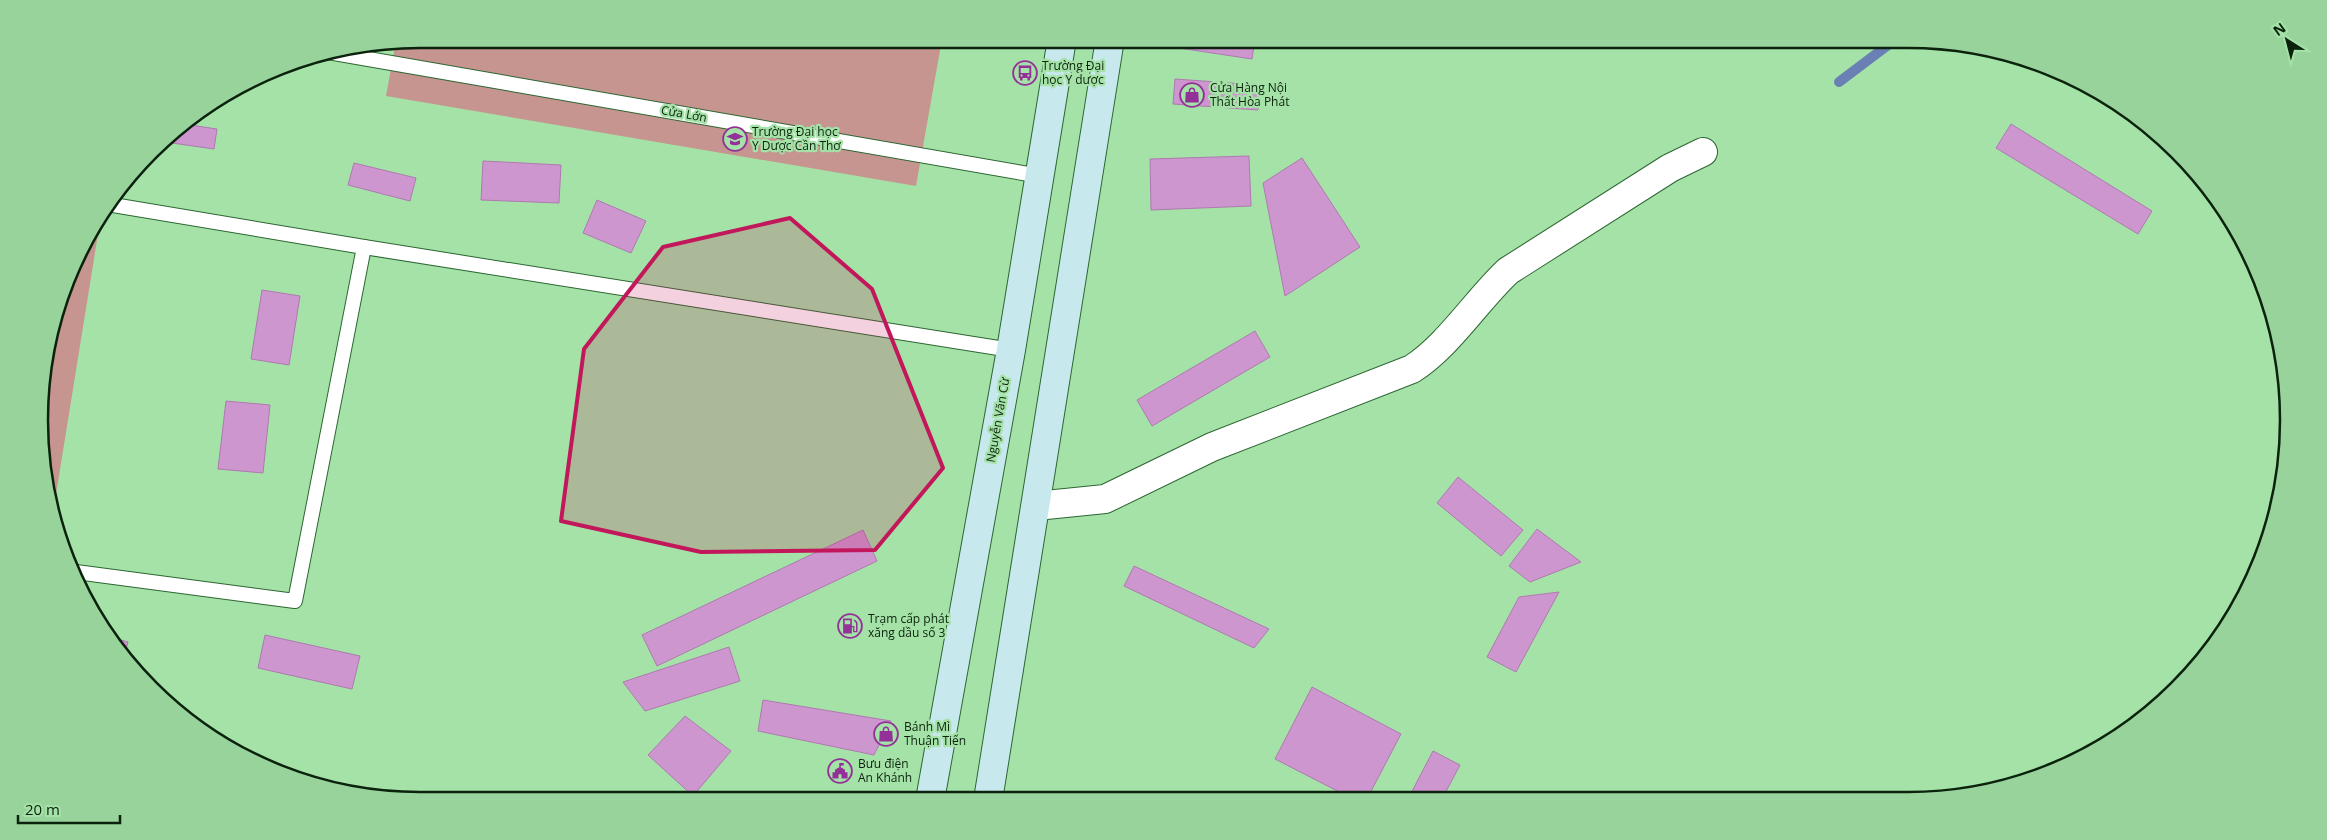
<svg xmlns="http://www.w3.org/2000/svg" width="2327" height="840" font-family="'Open Sans',sans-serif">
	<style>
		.green { fill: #c6958f }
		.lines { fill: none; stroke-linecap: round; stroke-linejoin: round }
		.stream { stroke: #6a80b4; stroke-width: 10 }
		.building { fill: #ce96cf; stroke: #af79b0 }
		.lane-casing { stroke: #2c6632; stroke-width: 16 }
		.street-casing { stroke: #2c6632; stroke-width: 30 }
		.secondary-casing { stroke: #2c6632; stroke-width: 30 }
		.lane { stroke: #fff; stroke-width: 14 }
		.street { stroke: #fff; stroke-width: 28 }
		.secondary { stroke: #c7e9ed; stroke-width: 28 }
		.marked { fill: #c2185b; fill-opacity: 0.2; stroke: #c2185b; stroke-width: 4; stroke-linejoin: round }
		.labels { text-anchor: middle; stroke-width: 4.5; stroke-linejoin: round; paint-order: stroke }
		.poi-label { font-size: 12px; fill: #0b230d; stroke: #a5e2a8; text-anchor: start }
		.street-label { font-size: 12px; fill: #0b230d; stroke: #a5e2a8 }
		.rim { fill: none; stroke: #0b230d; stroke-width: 2.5 }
	</style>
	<rect width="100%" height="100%" fill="#a5e2a8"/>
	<g class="green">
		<path d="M420,39H788L815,43L817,39H942L916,186L386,96L396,41Z"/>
		<path d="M93,227L99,228L52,519L40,445L42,371L78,251Z"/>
	</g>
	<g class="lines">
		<path class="stream" d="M1839,82L1896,39"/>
	</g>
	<g class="building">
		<path d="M1180,39H1255L1252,59L1179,48Z"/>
		<path d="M1175,79L1259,85L1258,110L1173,104Z"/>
		<path d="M184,124L217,129L214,149L172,143L174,130Z"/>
		<path d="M2011,124L2152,211L2138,234L1996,148Z"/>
		<path d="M1249,156L1251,206L1151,210L1150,159Z"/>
		<path d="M1302,158L1360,247L1285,296L1263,183Z"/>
		<path d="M483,161L561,165L559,203L481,200Z"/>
		<path d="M354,163L416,178L410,201L348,185Z"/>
		<path d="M597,200L646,221L631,253L583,233Z"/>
		<path d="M262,290L300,296L289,365L251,359Z"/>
		<path d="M1255,331L1270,357L1152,426L1137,400Z"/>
		<path d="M226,401L270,405L263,473L218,469Z"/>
		<path d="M1458,477L1523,530L1501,556L1437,503Z"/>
		<path d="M1537,529L1581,562L1530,582L1509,566Z"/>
		<path d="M863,530L877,561L657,666L642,635Z"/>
		<path d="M1134,566L1269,629L1254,648L1124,586Z"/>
		<path d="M1559,592L1516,672L1487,657L1519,597Z"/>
		<path d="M265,635L360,656L352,689L258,668Z"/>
		<path d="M107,636L128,642L124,657Z"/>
		<path d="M729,647L740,681L645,711L623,682Z"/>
		<path d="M1312,687L1401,734L1367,799H1353L1275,759Z"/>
		<path d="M763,700L891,721L874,755L758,731Z"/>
		<path d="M685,716L731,751L693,796L648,755Z"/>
		<path d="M1433,751L1460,765L1442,799H1408Z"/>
	</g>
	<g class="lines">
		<g class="lane-casing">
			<g id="lane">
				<path d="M328,52L1040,176"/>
				<path d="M107,204L364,247"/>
				<path d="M76,572L295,601L364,247L1011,350"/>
			</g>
		</g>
		<g class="street-casing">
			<path id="street" d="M1036,506L1105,499L1212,447L1412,369C1449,345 1476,301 1508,271L1670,168L1703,152"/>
		</g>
		<g class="secondary-casing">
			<g id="secondary">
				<path d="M930,800L1011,350L1062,39"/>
				<path d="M988,800L1110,39"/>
			</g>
		</g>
		<use href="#lane" class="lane"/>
		<use href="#street" class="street"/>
		<use href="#secondary" class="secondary"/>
	</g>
	<path class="marked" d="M790,218L872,289L943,468L875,550L701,552L561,521L584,349L663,247Z"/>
	<defs>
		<g id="bus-ring" transform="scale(1.25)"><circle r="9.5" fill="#a5e2a8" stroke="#933198" stroke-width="1.5"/><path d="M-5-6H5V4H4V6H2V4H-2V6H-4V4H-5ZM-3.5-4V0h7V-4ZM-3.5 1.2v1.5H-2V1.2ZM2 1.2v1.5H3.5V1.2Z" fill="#933198"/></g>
		<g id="shop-ring" transform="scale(1.25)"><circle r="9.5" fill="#a5e2a8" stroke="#933198" stroke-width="1.5"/><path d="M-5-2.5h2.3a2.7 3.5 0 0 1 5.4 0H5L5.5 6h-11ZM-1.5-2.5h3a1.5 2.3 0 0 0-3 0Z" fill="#933198"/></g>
		<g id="university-ring" transform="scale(1.25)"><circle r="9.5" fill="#a5e2a8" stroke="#933198" stroke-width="1.5"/><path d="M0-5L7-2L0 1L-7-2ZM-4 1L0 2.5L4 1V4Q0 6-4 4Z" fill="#933198"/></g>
		<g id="fuel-ring" transform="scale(1.25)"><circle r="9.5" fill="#a5e2a8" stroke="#933198" stroke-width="1.5"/><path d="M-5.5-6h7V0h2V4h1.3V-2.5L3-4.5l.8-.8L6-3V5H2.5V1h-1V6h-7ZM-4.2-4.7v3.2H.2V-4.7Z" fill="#933198"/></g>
		<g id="civic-ring" transform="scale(1.25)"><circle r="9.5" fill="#a5e2a8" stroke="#933198" stroke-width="1.5"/><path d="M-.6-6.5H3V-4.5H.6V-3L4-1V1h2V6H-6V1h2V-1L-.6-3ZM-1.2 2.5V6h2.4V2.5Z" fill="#933198"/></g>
	</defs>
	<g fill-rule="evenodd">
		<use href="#bus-ring" x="1025" y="73"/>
		<use href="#shop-ring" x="1192" y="95"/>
		<use href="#university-ring" x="735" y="139"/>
		<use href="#fuel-ring" x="850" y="626"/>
		<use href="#shop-ring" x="886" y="734"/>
		<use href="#civic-ring" x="840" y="771"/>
	</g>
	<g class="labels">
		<g class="poi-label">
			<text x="1042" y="70">Trường Đại<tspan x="1042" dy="14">học Y dược</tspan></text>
			<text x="1210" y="92">Cửa Hàng Nội<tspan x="1210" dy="14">Thất Hòa Phát</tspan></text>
			<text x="752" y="136">Trường Đại học<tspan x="752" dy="14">Y Dược Cần Thơ</tspan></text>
			<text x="868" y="623">Trạm cấp phát<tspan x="868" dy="14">xăng dầu số 3</tspan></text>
			<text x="904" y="731">Bánh Mì<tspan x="904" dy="14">Thuận Tiến</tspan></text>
			<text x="858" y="768">Bưu điện<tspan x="858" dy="14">An Khánh</tspan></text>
		</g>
		<g class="street-label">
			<text transform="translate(684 114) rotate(10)" y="4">Cửa Lớn</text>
			<text transform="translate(998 420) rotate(-80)" y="4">Nguyễn Văn Cừ</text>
		</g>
	</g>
	<path d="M0 0H2327V840H0ZM420 48H1908A372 372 0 0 1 2280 420V420A372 372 0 0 1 1908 792H420A372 372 0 0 1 48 420V420A372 372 0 0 1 420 48Z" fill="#99d39c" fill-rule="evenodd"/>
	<path class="rim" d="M420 48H1908A372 372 0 0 1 2280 420V420A372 372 0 0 1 1908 792H420A372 372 0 0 1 48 420V420A372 372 0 0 1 420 48Z"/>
	<g transform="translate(2287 40) rotate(324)" stroke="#a5e2a8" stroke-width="4" paint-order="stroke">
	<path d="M0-4L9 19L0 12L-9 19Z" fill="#0b230d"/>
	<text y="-8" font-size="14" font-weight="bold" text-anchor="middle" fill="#0b230d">N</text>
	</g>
	<path d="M18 815v8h102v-8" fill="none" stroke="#0b230d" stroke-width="2.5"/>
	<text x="25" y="815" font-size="15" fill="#0b230d" stroke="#a5e2a8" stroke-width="4" paint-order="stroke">20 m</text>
</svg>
